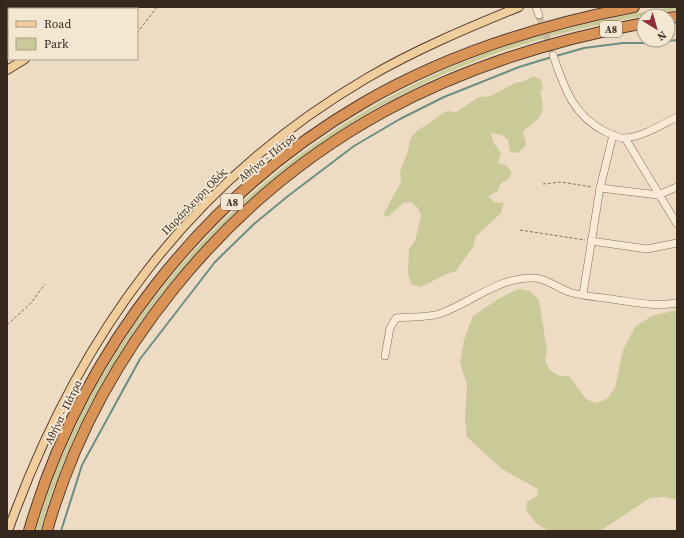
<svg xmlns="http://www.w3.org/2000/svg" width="684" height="538" font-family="'Source Serif 4',serif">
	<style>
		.green { fill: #c9ca97 }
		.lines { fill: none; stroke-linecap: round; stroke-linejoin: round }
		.stream { stroke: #6c8e82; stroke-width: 2 }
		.minor-tunnel { stroke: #c9b8a2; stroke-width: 7; stroke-dasharray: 7 3.5; stroke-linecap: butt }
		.minor-casing { stroke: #866d5a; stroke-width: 8 }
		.major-casing { stroke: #543c2f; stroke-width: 10 }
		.highway-casing { stroke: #543c2f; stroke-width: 12 }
		.path { stroke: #866d5a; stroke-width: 1; stroke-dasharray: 3 2; stroke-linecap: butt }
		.minor { stroke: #f8ead6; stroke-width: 7 }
		.major { stroke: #efcd9c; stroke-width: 8 }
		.highway { stroke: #da9356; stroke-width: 10 }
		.labels { text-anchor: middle; stroke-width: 4; stroke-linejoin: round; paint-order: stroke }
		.shield { fill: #f4e7d2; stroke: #706154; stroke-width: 1 }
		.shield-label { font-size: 10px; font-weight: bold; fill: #37281e }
		.street-label { font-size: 11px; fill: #37281e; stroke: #f4e7d2 }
	</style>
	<rect width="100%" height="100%" fill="#eddcc3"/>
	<g class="green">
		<path d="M670,7H677V10C615,20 553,33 494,54C279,131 103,310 40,531H36C100,308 276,129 492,51C550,30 610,18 670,7Z"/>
		<path d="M533,76L541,80L543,88L540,92C547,113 540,119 523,131L526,145L518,153L510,152L508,140L502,135L491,133L493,142L501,153L498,163L506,165L512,173L508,179L500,184L498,191L488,196L494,202L504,203L501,213L476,236L473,247L456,271C440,275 434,282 420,287L411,284L408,273L409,249L415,241L421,216L418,208L411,202L403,203L388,217L383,215L401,182L400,172L408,151L410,139L417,131L447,111L456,112L479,97L491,96L515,83L525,81Z"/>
		<path d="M518,289L530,291L539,300L547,351L545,361L549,369L557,375L570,377L586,399L596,403L607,399L615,388L623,350L635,327L652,316L677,310V500L664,497L650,498L600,531H549L537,524L526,510L527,502L537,496L538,489L502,469L467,437L465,418L467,384L460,363L464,340L473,316L498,299Z"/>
	</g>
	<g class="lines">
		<g class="stream">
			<path d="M556,56L584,48L623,43H648L677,40"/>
			<path d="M61,531L82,465L140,359L215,262L254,224L288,196L354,146L400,119L444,97L519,67L552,57"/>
		</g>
		<path class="minor-tunnel" d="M539,15L553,55"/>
		<g class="minor-casing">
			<g id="minor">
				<path d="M536,7L539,15"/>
				<path d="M553,55C564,87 573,116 606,132C612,135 620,139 626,138C644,136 661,125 677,117"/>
				<path d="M625,138L677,224"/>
				<path d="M600,188L658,195L677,187"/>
				<path d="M591,241L647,249L677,243"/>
				<path d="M583,294L600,188L613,135"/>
				<path d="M385,356L390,328L396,318C411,316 425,318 439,314C471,303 499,276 535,278C545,278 558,288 569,292C582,296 597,297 611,299C633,302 654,307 677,303"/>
			</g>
		</g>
		<g class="major-casing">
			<g id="major">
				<path d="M65,7V9"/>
				<path d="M7,70L25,59"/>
				<path d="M8,531C77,338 188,183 367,78C415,50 467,28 519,7"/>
			</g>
		</g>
		<g class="highway-casing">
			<g id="highway">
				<path d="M668,18L677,17"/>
				<path d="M29,531C80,354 203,196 363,103C447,54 539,25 634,7"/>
				<path d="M47,531C96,356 225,198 385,111C467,66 553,40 644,23"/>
			</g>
		</g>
		<g class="path">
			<path d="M25,9L28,7"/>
			<path d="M7,28L9,27"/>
			<path d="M137,33L157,7"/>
			<path d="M7,54L9,53"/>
			<path d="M543,184L561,182L592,187"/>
			<path d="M520,230L585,240"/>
			<path d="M7,325L31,303L45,284"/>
		</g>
		<use href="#minor" class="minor"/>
		<use href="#major" class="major"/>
		<use href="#highway" class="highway"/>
	</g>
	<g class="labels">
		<g class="shield">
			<rect x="600" y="21" width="22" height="16" rx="3"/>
			<rect x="221" y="194" width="22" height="16" rx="3"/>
		</g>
		<g class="shield-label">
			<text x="611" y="33">Α8</text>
			<text x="232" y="206">Α8</text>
		</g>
		<g class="street-label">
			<text transform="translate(267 157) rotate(-39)" y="4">Αθήνα - Πάτρα</text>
			<text transform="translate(194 201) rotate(-46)" y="4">Παράπλευρη Οδός</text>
			<text transform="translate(63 412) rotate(-64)" y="4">Αθήνα - Πάτρα</text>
		</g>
	</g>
	<rect width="684" height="538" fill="none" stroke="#37281e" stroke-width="16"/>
	<rect x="8" y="8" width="130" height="52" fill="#f4e7d2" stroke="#a89b8a"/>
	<rect x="16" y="21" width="20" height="6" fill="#efcd9c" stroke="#a89b8a"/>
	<text x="44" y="28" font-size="12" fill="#37281e">Road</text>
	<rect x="16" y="38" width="20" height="12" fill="#c9ca97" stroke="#a89b8a"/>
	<text x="44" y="48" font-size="12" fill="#37281e">Park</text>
	<g transform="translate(656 28) rotate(143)"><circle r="19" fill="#f4e7d2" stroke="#a89b8a"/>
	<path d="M0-3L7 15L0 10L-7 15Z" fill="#942c37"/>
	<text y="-6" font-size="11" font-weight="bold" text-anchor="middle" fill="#37281e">N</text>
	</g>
</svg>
